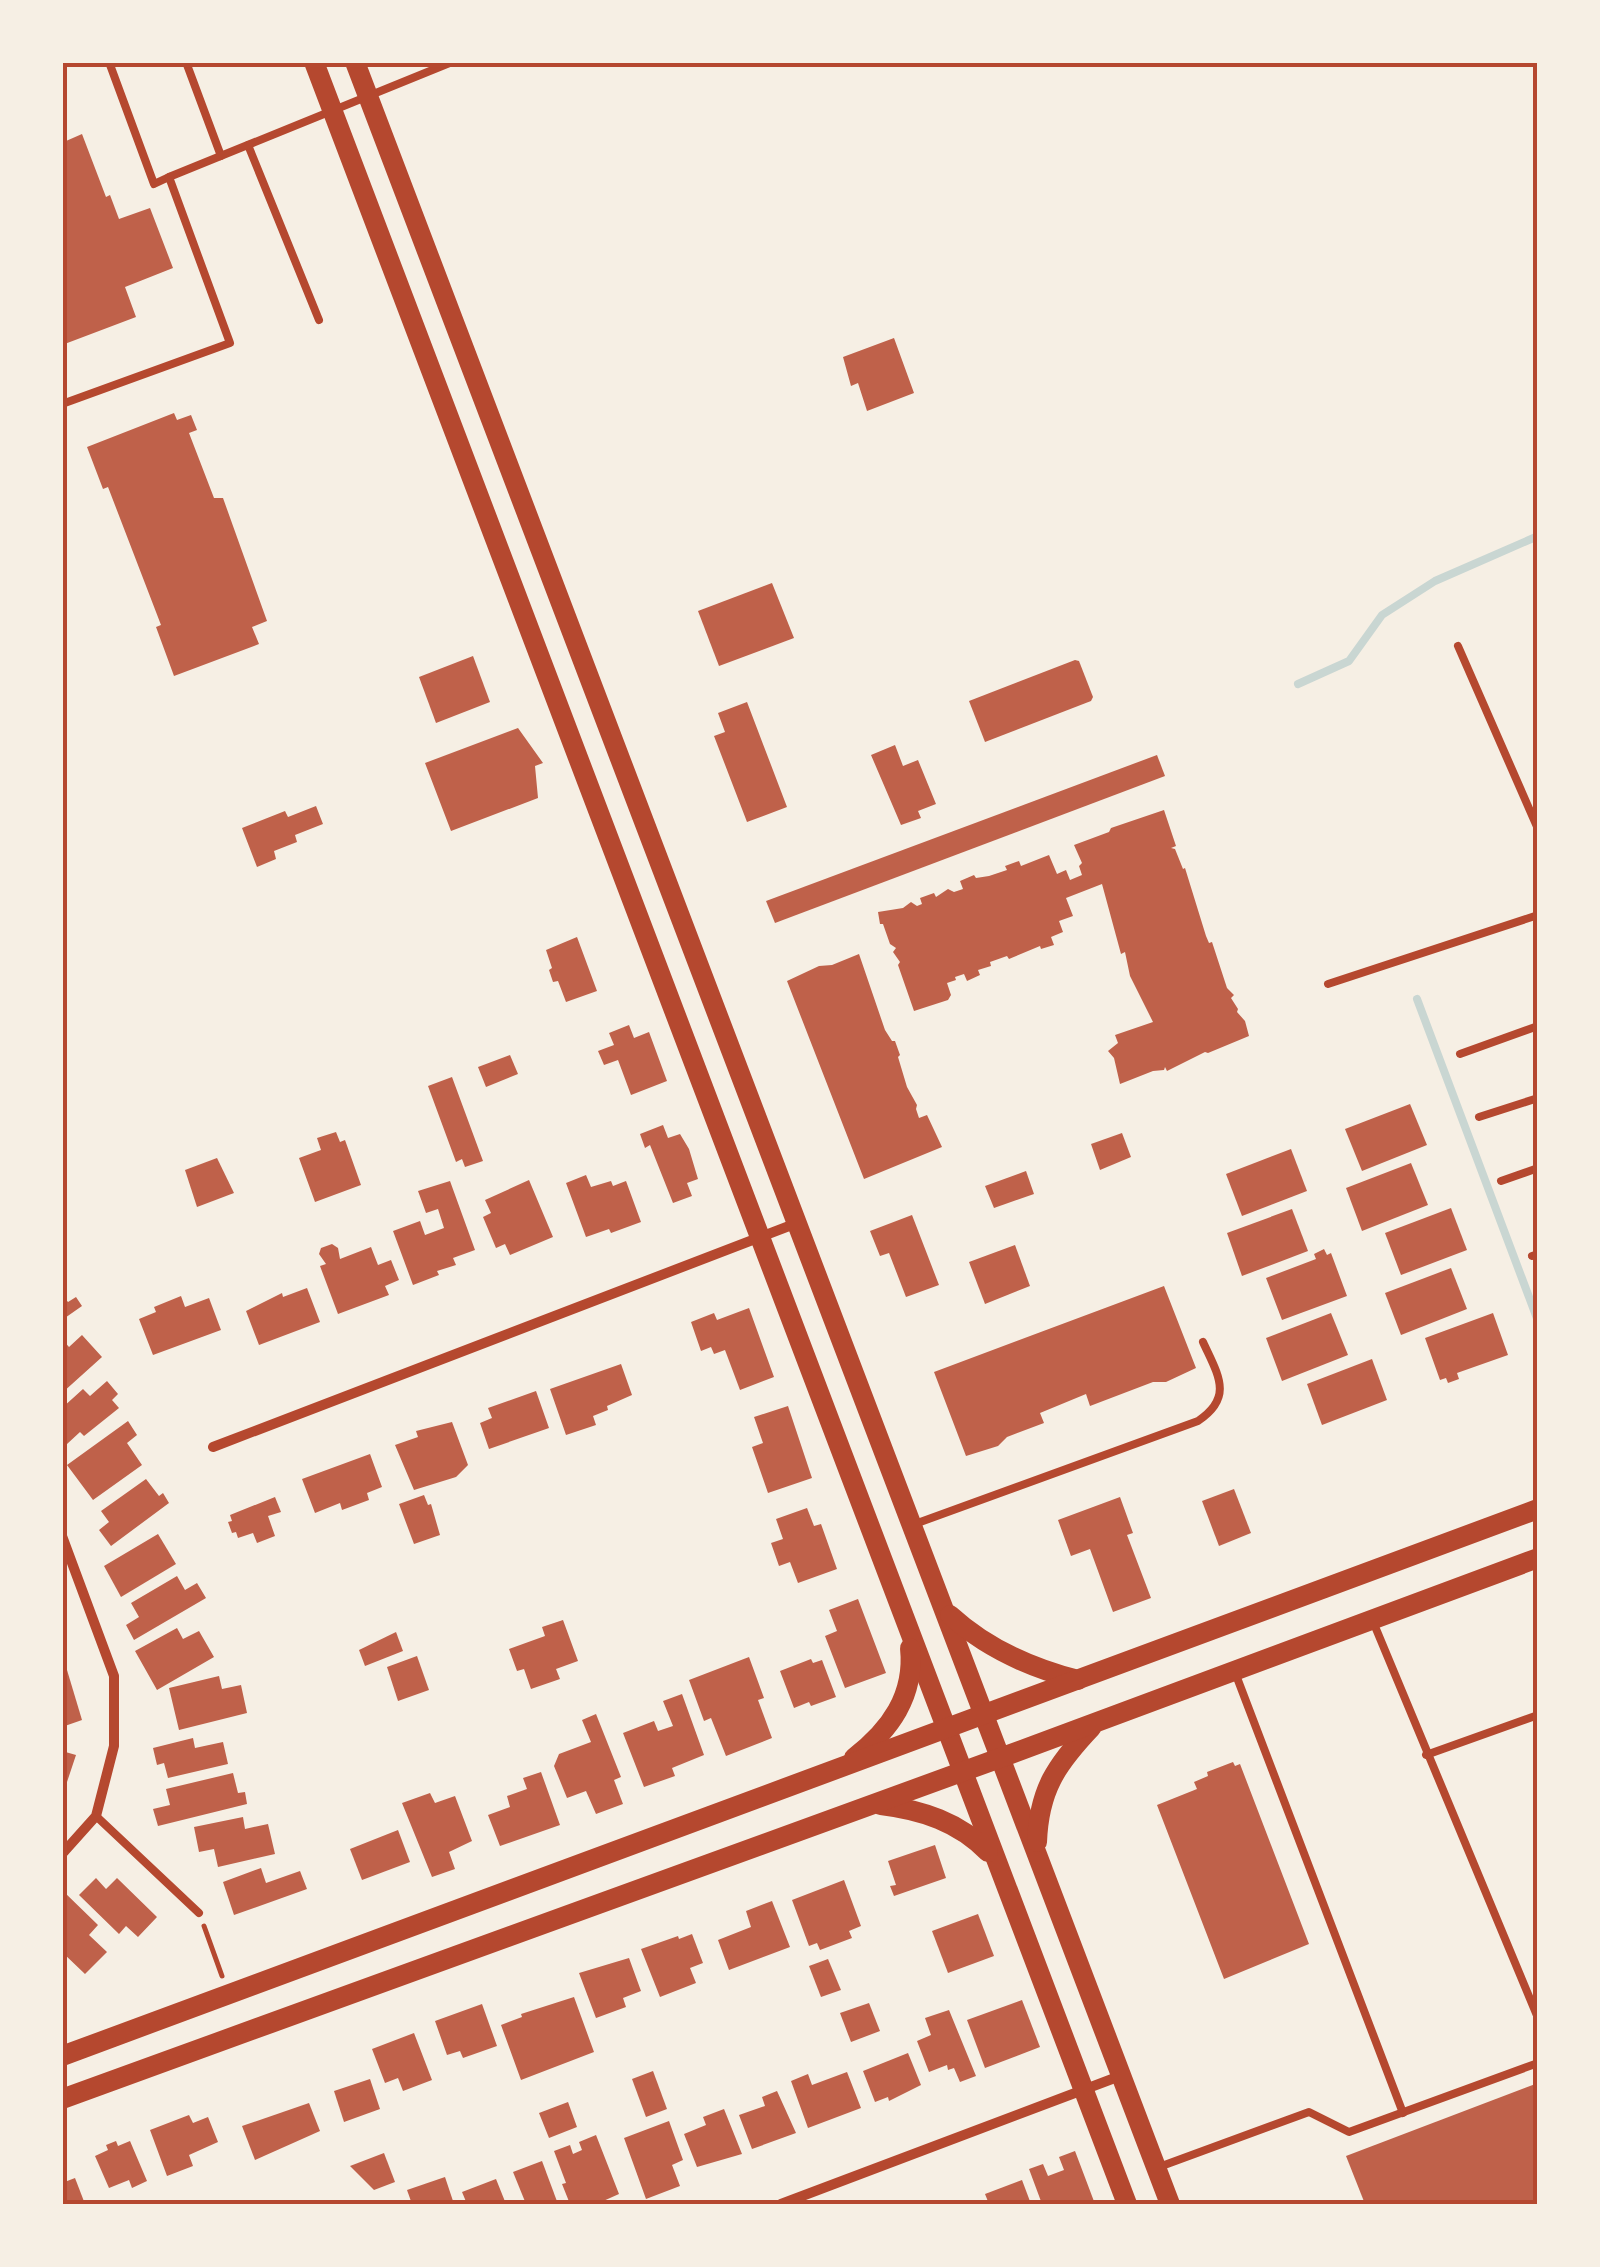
<svg xmlns="http://www.w3.org/2000/svg" width="1600" height="2267" font-family="'Varela Round',sans-serif">
	<style>
		.lines { fill: none; stroke-linecap: round; stroke-linejoin: round }
		.stream { stroke: #c9d6d2; stroke-width: 8 }
		.building { fill: #bf614a }
		.path { stroke: #b5482f; stroke-width: 5 }
		.service { stroke: #b5482f; stroke-width: 8 }
		.minor { stroke: #b5482f; stroke-width: 10 }
		.secondary { stroke: #b5482f; stroke-width: 20 }
		.neatline { fill: none; stroke: #b5482f; stroke-width: 4 }
	</style>
	<rect width="100%" height="100%" fill="#f6efe4"/>
	<g class="lines">
		<g class="stream">
			<path d="M1298,684L1349,661L1382,615L1435,581L1538,536"/>
			<path d="M1417,999L1538,1321"/>
		</g>
	</g>
	<g class="building">
		<path d="M62,133L66,141L82,134L106,197L110,195L119,219L150,208L173,268L125,287L136,317L62,345Z"/>
		<path d="M894,338L914,393L867,411L858,383L851,386L843,357Z"/>
		<path d="M174,413L177,420L191,415L197,430L189,433L214,498H223L267,621L252,627L259,644L174,676L156,627L161,625L108,487L103,489L87,447Z"/>
		<path d="M772,583L794,638L719,666L698,611Z"/>
		<path d="M473,656L490,702L436,723L419,677Z"/>
		<path d="M1075,660L1079,661L1093,697L1091,701L985,742L969,701Z"/>
		<path d="M747,702L787,807L747,822L714,736L725,732L718,713Z"/>
		<path d="M518,728L543,763L535,766L538,798L451,831L425,763Z"/>
		<path d="M895,745L903,766L918,760L936,804L918,811L921,818L901,825L871,755Z"/>
		<path d="M1157,755L1165,776L775,923L766,901Z"/>
		<path d="M316,806L323,824L295,835L297,842L274,851L276,859L257,867L242,828L285,811L288,817Z"/>
		<path d="M1164,810L1176,846L1171,848L1175,849L1183,869L1185,868L1206,936L1209,943L1212,942L1227,988L1234,995L1231,998L1238,1009L1237,1012L1245,1021L1249,1036L1208,1053L1205,1052L1167,1071L1165,1067L1164,1070L1153,1071L1120,1084L1114,1058L1108,1051L1118,1043L1115,1035L1153,1022L1130,976L1125,952L1121,954L1102,884L1066,898L1073,916L1059,921L1063,932L1051,937L1054,945L1041,949L1040,946L1009,959L1007,956L990,962L991,966L978,970L980,975L967,981L964,974L955,977L956,980L947,983L951,995L948,1000L914,1011L898,965L900,962L893,952L896,948L890,944L883,924H880L878,912L903,908L911,902L917,906L922,904L920,898L934,893L936,897L948,889L954,892L963,889L960,881L974,875L976,878L989,876L1007,870L1005,866L1019,861L1021,866L1049,855L1057,874L1066,870L1070,880L1082,875L1079,866L1082,863L1074,845L1109,832L1111,828Z"/>
		<path d="M577,937L597,991L566,1002L558,981L553,982L549,970L552,968L546,950Z"/>
		<path d="M859,954L885,1030L892,1041H895L900,1055L898,1057L907,1087L917,1105L916,1109L919,1118L927,1115L942,1147L864,1179L787,981L819,966L832,965Z"/>
		<path d="M629,1025L634,1038L649,1032L667,1081L631,1095L618,1060L604,1065L598,1051L614,1045L609,1033Z"/>
		<path d="M510,1055L518,1074L486,1087L478,1067Z"/>
		<path d="M452,1077L483,1161L465,1167L462,1159L456,1162L428,1086Z"/>
		<path d="M1410,1104L1427,1145L1362,1171L1345,1129Z"/>
		<path d="M663,1125L668,1138L680,1134L689,1149L698,1179L687,1183L692,1196L673,1203L650,1145L645,1148L640,1134Z"/>
		<path d="M336,1132L340,1142L345,1140L361,1185L315,1202L299,1158L321,1150L317,1138Z"/>
		<path d="M1122,1133L1131,1157L1100,1170L1091,1144Z"/>
		<path d="M1291,1149L1307,1191L1242,1216L1226,1174Z"/>
		<path d="M217,1158L234,1193L197,1207L185,1170Z"/>
		<path d="M1411,1163L1428,1205L1362,1231L1346,1188Z"/>
		<path d="M1026,1171L1034,1194L994,1208L985,1186Z"/>
		<path d="M586,1175L591,1187L611,1181L613,1186L626,1181L641,1222L611,1233L609,1229L586,1237L566,1183Z"/>
		<path d="M529,1180L553,1237L510,1255L505,1244L496,1248L483,1217L491,1213L485,1200Z"/>
		<path d="M450,1181L475,1250L453,1258L456,1265L437,1271L439,1275L413,1285L393,1231L420,1221L425,1235L444,1228L438,1209L426,1213L418,1191Z"/>
		<path d="M1451,1208L1467,1250L1401,1275L1385,1233Z"/>
		<path d="M1292,1209L1308,1251L1242,1276L1227,1233Z"/>
		<path d="M912,1215L939,1285L906,1297L889,1253L880,1256L870,1231Z"/>
		<path d="M332,1244L338,1248L340,1259L371,1247L378,1265L391,1260L399,1280L385,1286L389,1295L338,1314L320,1266L326,1264L319,1254L321,1248Z"/>
		<path d="M1015,1245L1030,1286L985,1304L969,1262Z"/>
		<path d="M1324,1249L1327,1255L1331,1253L1347,1296L1282,1320L1266,1278L1316,1259L1314,1254Z"/>
		<path d="M1451,1268L1467,1309L1401,1335L1385,1293Z"/>
		<path d="M1164,1286L1196,1368L1166,1382H1153L1090,1406L1086,1394L1040,1413L1044,1423L1007,1437L998,1446L966,1456L934,1372Z"/>
		<path d="M307,1288L320,1322L259,1345L246,1311L282,1293L283,1297Z"/>
		<path d="M62,1295L68,1302L76,1297L82,1306L62,1320Z"/>
		<path d="M181,1296L185,1307L209,1298L221,1330L153,1355L139,1319L156,1312L154,1307Z"/>
		<path d="M749,1308L774,1377L740,1390L725,1350L714,1354L711,1347L701,1351L691,1322L714,1313L717,1320Z"/>
		<path d="M1331,1313L1348,1355L1282,1381L1266,1338Z"/>
		<path d="M1493,1313L1508,1355L1457,1373L1459,1379L1448,1383L1446,1378L1440,1380L1425,1338Z"/>
		<path d="M82,1335L102,1357L62,1393V1339L69,1347Z"/>
		<path d="M1372,1359L1387,1400L1322,1425L1307,1384Z"/>
		<path d="M621,1364L632,1395L607,1406L608,1410L593,1416L596,1425L566,1435L550,1389Z"/>
		<path d="M107,1381L118,1394L112,1400L119,1408L84,1436L80,1432L67,1444L62,1439V1408L83,1389L90,1396Z"/>
		<path d="M536,1391L549,1428L489,1449L480,1423L492,1418L488,1408Z"/>
		<path d="M788,1406L812,1478L768,1493L752,1447L763,1443L754,1417Z"/>
		<path d="M128,1421L137,1435L127,1443L142,1465L93,1500L67,1465Z"/>
		<path d="M452,1422L468,1465L456,1477L414,1490L395,1445L418,1437L416,1431Z"/>
		<path d="M370,1454L382,1487L367,1493L369,1500L342,1510L340,1503L315,1513L302,1479Z"/>
		<path d="M146,1479L159,1496L163,1493L169,1503L111,1546L99,1530L109,1522L101,1511Z"/>
		<path d="M1234,1489L1251,1533L1219,1546L1202,1501Z"/>
		<path d="M424,1495L428,1505L431,1504L440,1535L414,1544L399,1504Z"/>
		<path d="M275,1497L281,1512L268,1516L275,1536L257,1543L253,1533L238,1538L236,1532L232,1533L228,1522L232,1521L230,1515Z"/>
		<path d="M1120,1497L1133,1533L1127,1535L1151,1598L1113,1612L1090,1549L1071,1556L1058,1520Z"/>
		<path d="M807,1508L814,1526L821,1524L837,1569L798,1583L790,1562L779,1566L771,1543L783,1539L776,1519Z"/>
		<path d="M158,1534L176,1564L121,1597L104,1566Z"/>
		<path d="M177,1576L185,1590L197,1583L206,1598L134,1640L126,1625L139,1617L131,1603Z"/>
		<path d="M858,1599L886,1673L845,1688L825,1636L837,1631L829,1610Z"/>
		<path d="M563,1620L578,1661L556,1669L560,1679L531,1689L524,1669L517,1671L509,1649L545,1636L542,1627Z"/>
		<path d="M177,1628L183,1639L199,1631L214,1657L157,1690L135,1651Z"/>
		<path d="M396,1632L403,1651L365,1666L359,1650Z"/>
		<path d="M417,1656L429,1690L398,1701L387,1667Z"/>
		<path d="M749,1657L764,1698L758,1700L772,1738L726,1756L711,1718L704,1721L689,1680Z"/>
		<path d="M811,1659L813,1663L822,1660L836,1697L811,1706L809,1702L794,1708L780,1671Z"/>
		<path d="M67,1670L82,1720L62,1727V1671Z"/>
		<path d="M219,1676L222,1689L241,1685L247,1713L179,1730L169,1688Z"/>
		<path d="M682,1694L704,1755L672,1768L675,1776L644,1787L623,1733L654,1721L658,1731L673,1726L663,1701Z"/>
		<path d="M596,1714L621,1777L614,1780L623,1804L596,1814L586,1791L567,1798L554,1766L559,1754L591,1742L582,1720Z"/>
		<path d="M193,1738L195,1748L223,1742L228,1764L168,1778L164,1763L157,1765L153,1748Z"/>
		<path d="M62,1751L76,1755L66,1785L62,1784Z"/>
		<path d="M1233,1762L1235,1766L1240,1764L1309,1944L1224,1979L1157,1805L1197,1789L1194,1782L1208,1776L1207,1772Z"/>
		<path d="M541,1772L560,1825L500,1846L488,1815L510,1807L507,1796L527,1789L523,1778Z"/>
		<path d="M233,1773L238,1793L245,1792L247,1804L158,1826L153,1809L170,1805L166,1789Z"/>
		<path d="M430,1793L435,1803L455,1796L472,1841L449,1852L455,1869L432,1877L402,1803Z"/>
		<path d="M243,1817L245,1829L268,1824L275,1854L218,1867L214,1849L199,1852L194,1827Z"/>
		<path d="M398,1830L410,1862L362,1880L350,1849Z"/>
		<path d="M935,1845L946,1878L894,1896L890,1886L896,1885L888,1861Z"/>
		<path d="M261,1868L266,1883L300,1871L307,1889L234,1915L223,1882Z"/>
		<path d="M96,1878L106,1889L117,1878L157,1917L138,1937L126,1926L119,1934L79,1895Z"/>
		<path d="M844,1880L861,1926L849,1931L852,1938L820,1950L817,1943L809,1946L792,1900Z"/>
		<path d="M62,1890L98,1925L89,1935L107,1952L85,1974L62,1952Z"/>
		<path d="M772,1901L790,1947L729,1970L718,1940L751,1927L746,1911Z"/>
		<path d="M978,1914L994,1956L948,1973L932,1931Z"/>
		<path d="M692,1934L703,1963L690,1968L696,1983L660,1997L641,1949L678,1936L679,1939Z"/>
		<path d="M629,1958L641,1991L623,1998L626,2007L596,2018L579,1973Z"/>
		<path d="M828,1959L841,1990L821,1997L809,1966Z"/>
		<path d="M574,1997L594,2052L521,2080L501,2025L522,2017L521,2014Z"/>
		<path d="M1022,2000L1040,2047L985,2068L967,2020Z"/>
		<path d="M869,2003L880,2031L851,2042L840,2013Z"/>
		<path d="M482,2004L497,2046L463,2058L460,2051L447,2055L435,2021Z"/>
		<path d="M949,2010L976,2076L960,2082L954,2068L948,2070L947,2065L929,2072L917,2041L931,2035L925,2018Z"/>
		<path d="M414,2033L432,2080L403,2091L398,2078L385,2083L372,2049Z"/>
		<path d="M908,2053L921,2085L889,2101L888,2097L875,2102L863,2071Z"/>
		<path d="M653,2071L667,2109L646,2117L632,2079Z"/>
		<path d="M847,2072L861,2108L808,2128L791,2081L808,2074L812,2085Z"/>
		<path d="M370,2079L380,2109L344,2122L334,2091Z"/>
		<path d="M1538,2083V2204H1365L1346,2156Z"/>
		<path d="M777,2091L796,2133L752,2149L739,2115L765,2106L762,2097Z"/>
		<path d="M568,2102L577,2127L549,2138L539,2113Z"/>
		<path d="M309,2103L320,2131L255,2160L242,2126Z"/>
		<path d="M724,2109L742,2154L697,2167L684,2134L706,2125L703,2117Z"/>
		<path d="M189,2115L193,2123L208,2117L218,2142L189,2155L193,2166L167,2176L150,2130Z"/>
		<path d="M669,2121L683,2160L672,2165L680,2186L646,2199L624,2138Z"/>
		<path d="M596,2135L619,2194L601,2202L602,2204H570L562,2184L566,2183L554,2151L570,2145L573,2154L582,2150L579,2142Z"/>
		<path d="M116,2141L118,2146L130,2141L147,2181L132,2188L129,2180L109,2188L95,2156L108,2150L106,2145Z"/>
		<path d="M1075,2151L1095,2204H1042L1029,2169L1043,2164L1048,2176L1064,2170L1059,2157Z"/>
		<path d="M384,2153L395,2182L374,2190L350,2166Z"/>
		<path d="M542,2161L558,2204H526L513,2172Z"/>
		<path d="M445,2177L454,2204H412L407,2190Z"/>
		<path d="M75,2178L85,2204H62V2183Z"/>
		<path d="M496,2179L506,2204H467L462,2192Z"/>
		<path d="M1022,2180L1031,2204H989L985,2194Z"/>
	</g>
	<g class="lines">
		<path class="path" d="M204,1926L222,1976"/>
		<g class="service">
			<path d="M109,62L154,184L169,177"/>
			<path d="M186,62L221,156"/>
			<path d="M248,145L319,320"/>
			<path d="M62,404L230,343L169,177L452,62"/>
			<path d="M1458,646L1538,829"/>
			<path d="M1328,984L1538,915"/>
			<path d="M1460,1054L1538,1026"/>
			<path d="M1479,1117L1538,1098"/>
			<path d="M1501,1181L1538,1168"/>
			<path d="M1532,1256L1538,1254"/>
			<path d="M912,1525L1198,1421C1234,1397 1218,1375 1203,1342"/>
			<path d="M1374,1624L1538,2018"/>
			<path d="M1236,1675L1403,2113"/>
			<path d="M1426,1755L1538,1715"/>
			<path d="M96,1816L199,1913"/>
			<path d="M1159,2167L1309,2112L1349,2132L1538,2063"/>
		</g>
		<g class="minor">
			<path d="M213,1447L797,1223"/>
			<path d="M62,1536L114,1676V1746L96,1816L62,1854"/>
			<path d="M781,2204L1120,2076"/>
		</g>
		<g class="secondary">
			<path d="M314,62L1127,2204"/>
			<path d="M355,62L1170,2204"/>
			<path d="M950,1615C986,1648 1031,1668 1078,1680"/>
			<path d="M854,1758C890,1730 915,1696 910,1648"/>
			<path d="M881,1805C922,1810 959,1822 988,1852"/>
			<path d="M1037,1842C1039,1790 1056,1765 1091,1728"/>
			<path d="M62,2056L1538,1509"/>
			<path d="M62,2099L1000,1758L1538,1558"/>
		</g>
	</g>
	<rect width="1600" height="2267" fill="none" stroke="#f6efe4" stroke-width="130"/>
	<rect x="65" y="65" width="1470" height="2137" class="neatline"/>
</svg>
